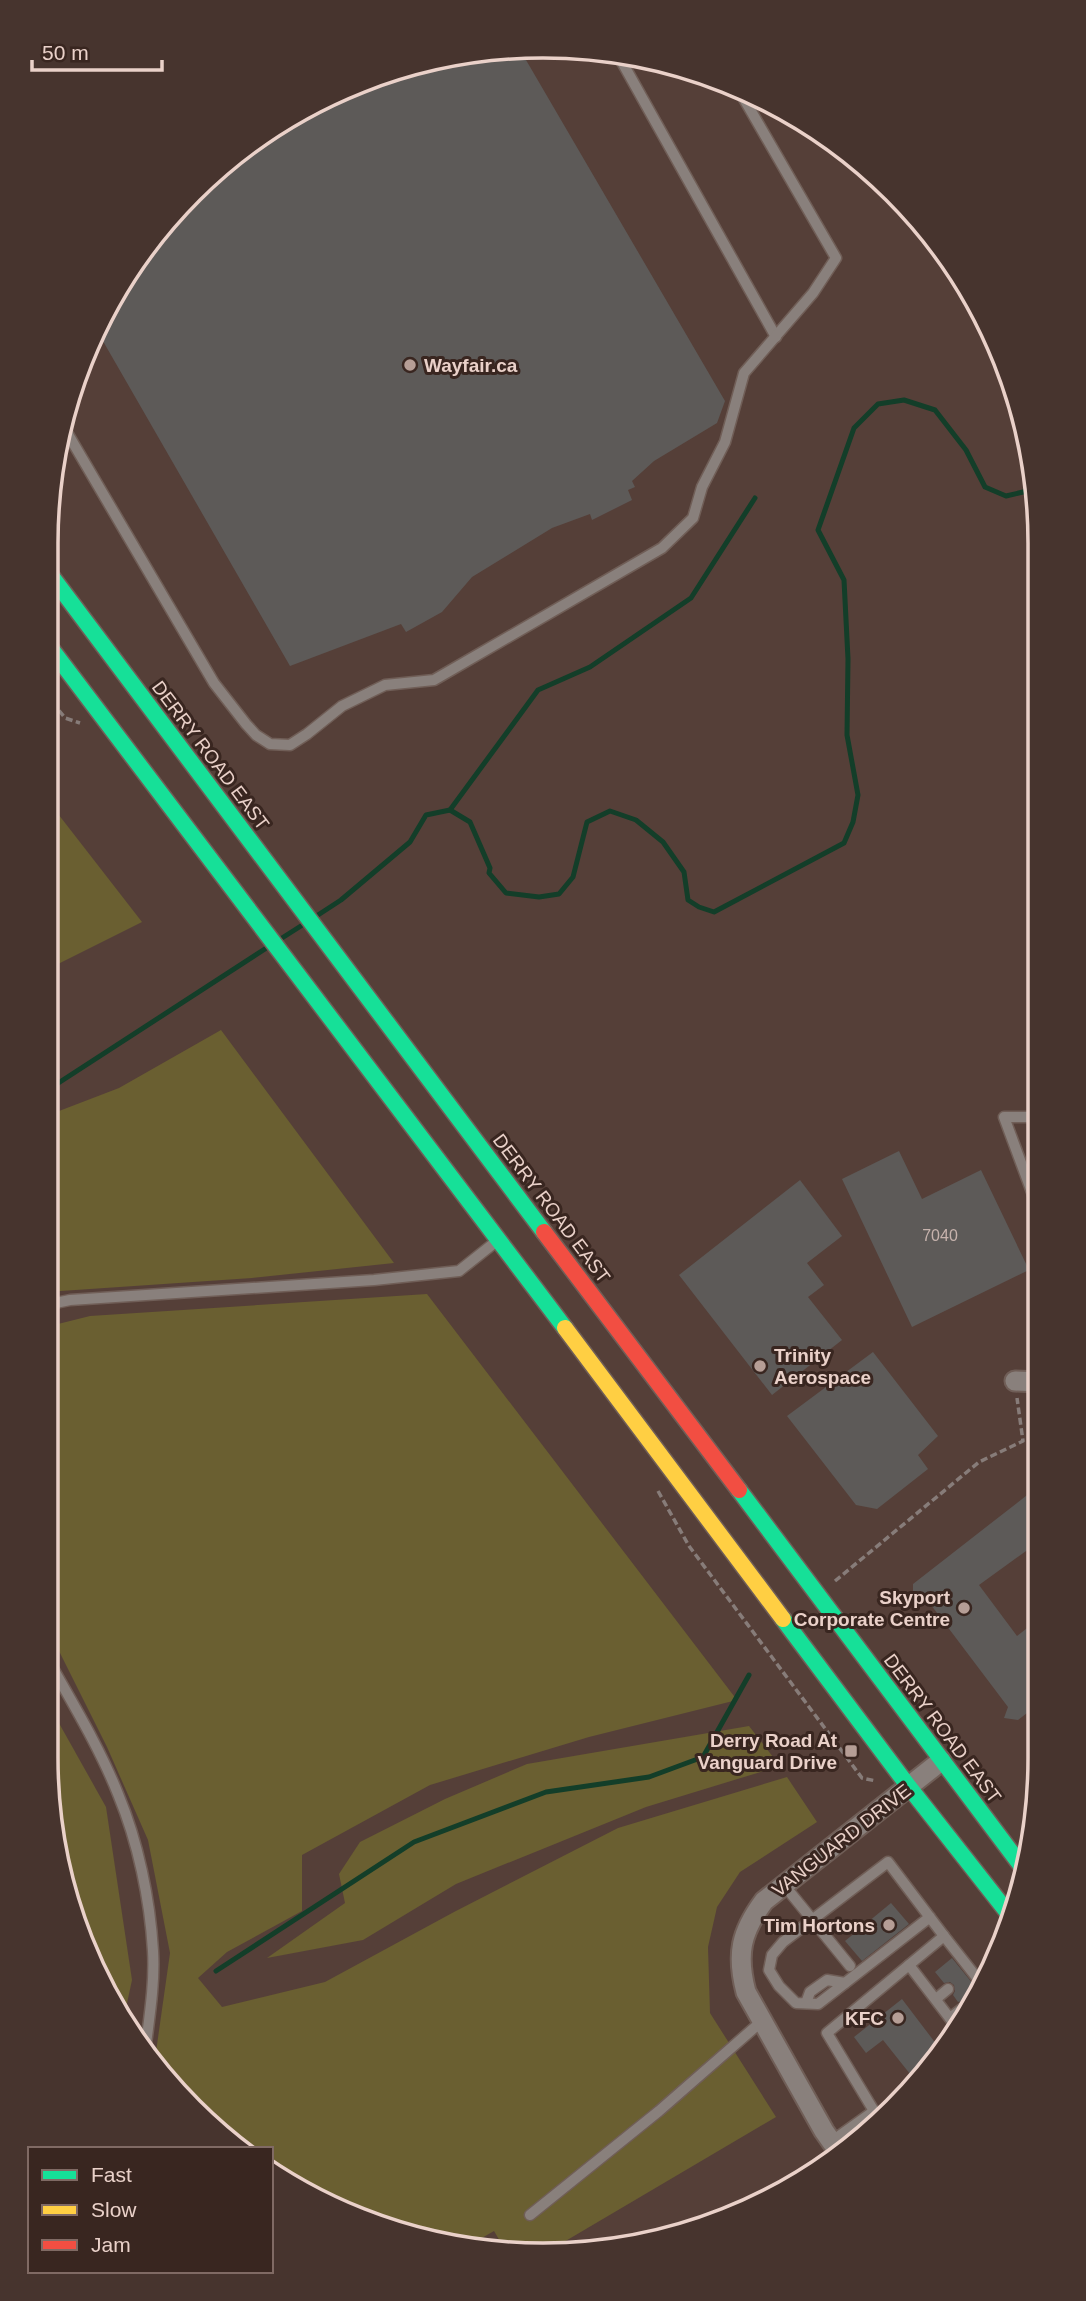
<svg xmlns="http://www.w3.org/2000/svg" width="1086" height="2301" font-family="Helvetica,sans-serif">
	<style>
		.green { fill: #6a5f31 }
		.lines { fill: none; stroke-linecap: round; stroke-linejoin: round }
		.stream { stroke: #133e29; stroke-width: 5 }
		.building { fill: #5d5a58 }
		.lane-casing { stroke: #705e57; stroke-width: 13 }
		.street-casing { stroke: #705e57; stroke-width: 23 }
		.fast-casing { stroke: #705e57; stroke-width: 19 }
		.slow-casing { stroke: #705e57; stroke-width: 19 }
		.jam-casing { stroke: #705e57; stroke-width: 19 }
		.path { stroke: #877c79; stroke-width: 3.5; stroke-dasharray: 7 3.5; stroke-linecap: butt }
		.lane { stroke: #89807c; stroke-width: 10 }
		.street { stroke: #89807c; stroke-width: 19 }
		.fast { stroke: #16e098; stroke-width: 16 }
		.slow { stroke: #ffcf43; stroke-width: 16 }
		.jam { stroke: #f24e42; stroke-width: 16 }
		.poi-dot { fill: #b69e96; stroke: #392620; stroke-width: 2.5 }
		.labels { text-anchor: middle; stroke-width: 6; stroke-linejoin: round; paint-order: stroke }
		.number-label { font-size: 16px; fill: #c7b3ad }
		.poi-label { font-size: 19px; font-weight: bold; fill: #ead1c9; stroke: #392620; text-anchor: end }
		.street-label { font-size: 19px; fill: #ead1c9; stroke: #392620 }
		.rim { fill: none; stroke: #ead1c9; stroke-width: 3.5 }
	</style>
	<rect width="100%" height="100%" fill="#553f38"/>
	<g class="green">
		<path d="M48,801L142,922L46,970V804Z"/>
		<path d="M221,1030L394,1263L252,1278L46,1292V1116L119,1088Z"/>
		<path d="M427,1294L737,1700L589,1737L430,1785L302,1855V1911L227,1952L198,1978L222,2007L325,1982L454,1912L618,1828L787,1777L817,1822L740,1872L717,1907L708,1947L710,2013L776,2117L552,2249L504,2248L494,2231L466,2247L446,2246L295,2189L271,2170V2149H246L169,2086L154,2066L170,1953L148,1840L107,1747L46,1625V1327L90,1316Z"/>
		<path d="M46,1700L106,1807L132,1980L123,2022L112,2006L72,1918L46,1758Z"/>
		<path d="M749,1726L780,1766L646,1807L456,1884L363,1940L267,1958L345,1903L339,1874L360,1842L445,1799L527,1764Z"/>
	</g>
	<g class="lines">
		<g class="stream">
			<path d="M450,810L538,690L590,667L691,598L755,498"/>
			<path d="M318,915L341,900L410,842L426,815L450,810L470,822L490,868L489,873L506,893L539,897L559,894L573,877L587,822L610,811L636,820L663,842L684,872L688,900L699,907L714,912L844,843L853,822L858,795L847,735L848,659L844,580L818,530L854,428L878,404L904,400L935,410L966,450L985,487L1006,496L1036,489"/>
			<path d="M282,938L304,924"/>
			<path d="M46,1091L268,947"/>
			<path d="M216,1971L414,1842L546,1792L649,1777L703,1757L749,1675"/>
		</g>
	</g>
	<g class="building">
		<path d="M519,48L725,401L717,423L654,461L632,481L635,487L628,490L632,500L592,520L590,514L552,528L472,577L442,612L406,632L401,624L290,666L96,329L129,267L191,192L266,130L352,84L446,55Z"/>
		<path d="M899,1151L922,1199L981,1170L1029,1270L912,1327L842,1179Z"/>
		<path d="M800,1180L842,1236L807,1263L824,1285L808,1297L842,1340L772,1395L679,1275Z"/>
		<path d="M873,1352L938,1436L918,1455L928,1469L877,1509L856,1505L787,1416Z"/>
		<path d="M1040,1485V1541L979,1585L1017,1636L1040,1618V1703L1018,1720L1004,1718L1008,1707L925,1597L913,1596V1584Z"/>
		<path d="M891,1903L909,1924L862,1961L845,1941Z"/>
		<path d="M952,1958L977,1989L969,2003L963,2001L958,2002L953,1995L955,1991L954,1985L950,1982L944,1983L935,1972Z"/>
		<path d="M902,1999L940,2049L918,2084L883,2040L866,2053L854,2037Z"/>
	</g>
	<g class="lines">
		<g class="lane-casing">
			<g id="lane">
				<path d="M617,53L776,337"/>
				<path d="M62,424L214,683L246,724L256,735L270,744L290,745L307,734L342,706L385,685L434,680L662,548L693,518L702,487L725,442L744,373L813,293L836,258L736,85"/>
				<path d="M1038,1117H1004L1039,1211"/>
				<path d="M46,1305L70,1300L374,1280L459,1271L498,1240"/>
				<path d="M46,1656C71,1701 99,1746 118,1794C138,1842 150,1899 153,1951C155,1984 149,2019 145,2052"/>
				<path d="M784,1885L850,1966"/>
				<path d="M930,1917L818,2004L796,2003L779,1986L769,1970L772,1955L783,1942L888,1862L944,1936"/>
				<path d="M909,1965L944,1936L981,1983"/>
				<path d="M936,1999L948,1989"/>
				<path d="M806,2003L810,1992L827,1980L845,1983"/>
				<path d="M950,2018L963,2008"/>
				<path d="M874,2111L827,2033L909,1965L955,2025"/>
				<path d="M832,2141L874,2111L882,2115"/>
				<path d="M530,2215L659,2111L762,2021"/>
			</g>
		</g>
		<g class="street-casing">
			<g id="street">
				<path d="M1015,1381L1039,1382"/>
				<path d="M838,2151L824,2131L746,1992C736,1954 741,1932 764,1901L941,1761"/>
			</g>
		</g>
		<g class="fast-casing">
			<g id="fast">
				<path d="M46,569L544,1232"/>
				<path d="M46,642L565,1328"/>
				<path d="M739,1490L1026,1872"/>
				<path d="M783,1619L909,1787L1012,1918"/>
			</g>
		</g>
		<g class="slow-casing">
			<path id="slow" d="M565,1328L783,1619"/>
		</g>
		<g class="jam-casing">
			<path id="jam" d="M544,1232L739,1490"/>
		</g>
		<g class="path">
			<path d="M46,694L65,718L80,723"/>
			<path d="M658,1491L689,1546L862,1778L876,1781"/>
			<path d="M835,1581L979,1462L1023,1441L1017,1398"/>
		</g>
		<use href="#lane" class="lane"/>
		<use href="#street" class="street"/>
		<use href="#fast" class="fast"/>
		<use href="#slow" class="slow"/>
		<use href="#jam" class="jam"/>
	</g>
	<g class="poi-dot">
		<circle cx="410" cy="365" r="7"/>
		<circle cx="760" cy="1366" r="7"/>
		<circle cx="964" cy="1608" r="7"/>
		<rect x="844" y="1744" width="14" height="14" rx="3.5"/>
		<circle cx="889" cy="1925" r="7"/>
		<circle cx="898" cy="2018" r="7"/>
	</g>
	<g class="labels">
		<g class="number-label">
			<text x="940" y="1241">7040</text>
		</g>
		<g class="poi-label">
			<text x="424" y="372" text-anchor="start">Wayfair.ca</text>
			<text x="774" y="1362" text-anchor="start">Trinity<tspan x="774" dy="22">Aerospace</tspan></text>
			<text x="950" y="1604">Skyport<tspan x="950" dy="22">Corporate Centre</tspan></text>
			<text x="837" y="1747">Derry Road At<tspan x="837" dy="22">Vanguard Drive</tspan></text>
			<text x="875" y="1932">Tim Hortons</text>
			<text x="884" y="2025">KFC</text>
		</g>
		<g class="street-label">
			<text transform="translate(211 755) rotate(53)" y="7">DERRY ROAD EAST</text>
			<text transform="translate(552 1208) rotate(53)" y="7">DERRY ROAD EAST</text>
			<text transform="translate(943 1728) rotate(53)" y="7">DERRY ROAD EAST</text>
			<text transform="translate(841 1840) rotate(-38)" y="7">VANGUARD DRIVE</text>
		</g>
	</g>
	<path d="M0 0H1086V2301H0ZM543 58H543A485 485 0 0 1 1028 543V1758A485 485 0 0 1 543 2243H543A485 485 0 0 1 58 1758V543A485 485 0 0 1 543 58Z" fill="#47342e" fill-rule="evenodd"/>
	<path class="rim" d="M543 58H543A485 485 0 0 1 1028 543V1758A485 485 0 0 1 543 2243H543A485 485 0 0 1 58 1758V543A485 485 0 0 1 543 58Z"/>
	<rect x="28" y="2147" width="245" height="126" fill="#392620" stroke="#806a64" stroke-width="2"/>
	<rect x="42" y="2170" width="35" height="10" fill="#16e098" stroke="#806a64" stroke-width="2"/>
	<text x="91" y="2182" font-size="21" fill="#ead1c9">Fast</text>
	<rect x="42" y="2205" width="35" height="10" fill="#ffcf43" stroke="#806a64" stroke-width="2"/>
	<text x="91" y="2217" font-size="21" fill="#ead1c9">Slow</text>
	<rect x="42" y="2240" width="35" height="10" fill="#f24e42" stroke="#806a64" stroke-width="2"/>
	<text x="91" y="2252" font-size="21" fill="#ead1c9">Jam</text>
	<path d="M32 60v10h130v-10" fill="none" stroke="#ead1c9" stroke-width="3.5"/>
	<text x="42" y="60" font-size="21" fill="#ead1c9" stroke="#392620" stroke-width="5" paint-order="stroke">50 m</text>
</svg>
